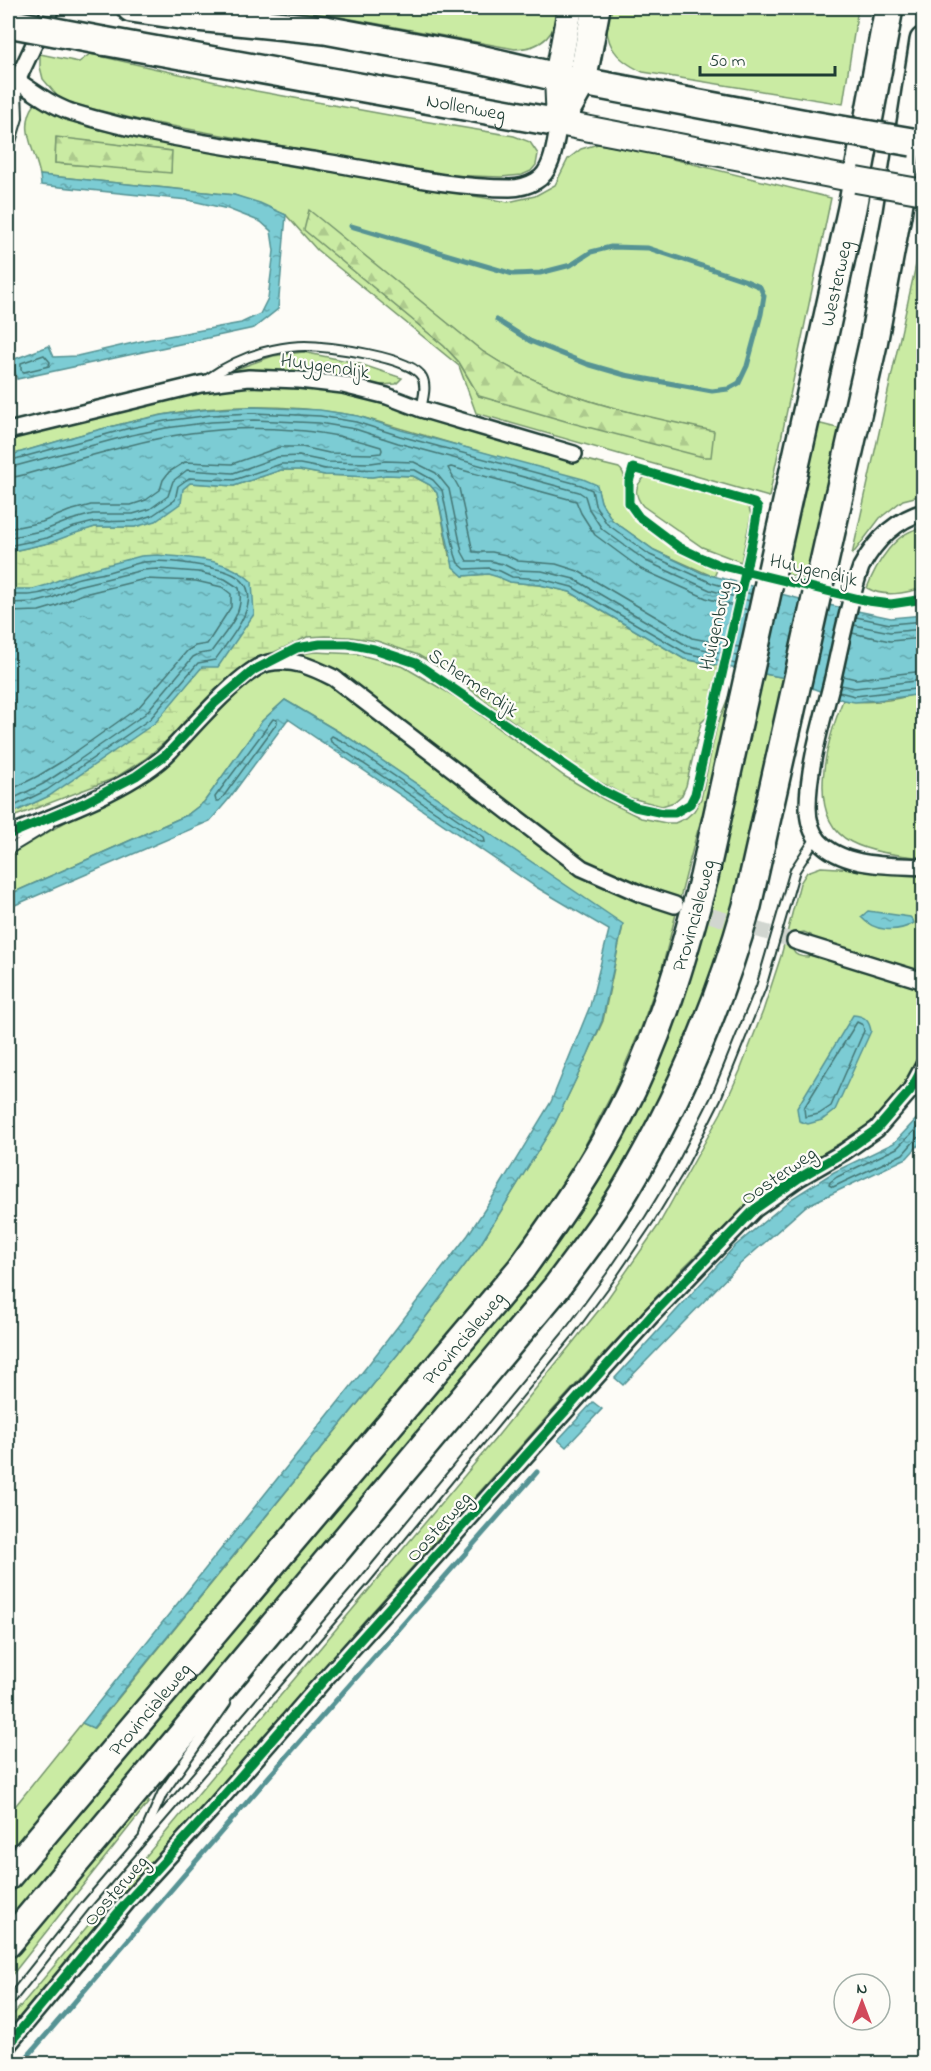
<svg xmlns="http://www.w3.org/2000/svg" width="931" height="2071" font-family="'Indie Flower',sans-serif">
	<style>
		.grass { fill: #caeba3; stroke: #74946c; stroke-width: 1.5; fill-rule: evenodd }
		.forest { fill: url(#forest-firs); stroke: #74946c; stroke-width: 1.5 }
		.wetland { fill: url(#wetland-marsh); stroke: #74946c; stroke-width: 1.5 }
		.water { fill: url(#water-ripples); stroke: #569394; stroke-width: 1.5 }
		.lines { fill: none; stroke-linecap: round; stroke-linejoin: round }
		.shore { stroke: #447674; stroke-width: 1.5 }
		.stream { stroke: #569394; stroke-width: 5 }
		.street-tunnel { stroke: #d1d6d0; stroke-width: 15; stroke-dasharray: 15 8; stroke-linecap: butt }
		.lane-casing { stroke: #1f3d34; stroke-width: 12 }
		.street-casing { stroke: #1f3d34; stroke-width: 20 }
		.primary-casing { stroke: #1f3d34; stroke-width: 28 }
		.highway-casing { stroke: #1f3d34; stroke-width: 32 }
		.lane { stroke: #fdfcf7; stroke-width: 8 }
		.street { stroke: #fdfcf7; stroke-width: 15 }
		.primary { stroke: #fdfcf7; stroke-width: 24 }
		.highway { stroke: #fdfcf7; stroke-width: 27 }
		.primary-bridge-casing { stroke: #1f3d34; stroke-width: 28; stroke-linecap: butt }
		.highway-bridge-casing { stroke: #1f3d34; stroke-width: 32; stroke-linecap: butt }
		.primary-bridge { stroke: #fdfcf7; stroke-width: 24 }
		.highway-bridge { stroke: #fdfcf7; stroke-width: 27 }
		.cycleway-casing { stroke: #fdfcf7; stroke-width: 13 }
		.cycleway { stroke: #00873e; stroke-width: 9 }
		.labels { text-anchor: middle; stroke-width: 4.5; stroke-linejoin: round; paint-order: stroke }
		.street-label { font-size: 20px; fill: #1f3d34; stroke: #fdfcf7 }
	</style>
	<defs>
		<pattern id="forest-firs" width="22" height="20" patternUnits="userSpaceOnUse" patternTransform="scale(1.5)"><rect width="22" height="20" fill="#caeba3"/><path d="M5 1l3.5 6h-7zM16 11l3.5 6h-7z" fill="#adca8d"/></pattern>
		<pattern id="wetland-marsh" width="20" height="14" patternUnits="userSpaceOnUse" patternTransform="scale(1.5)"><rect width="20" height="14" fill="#caeba3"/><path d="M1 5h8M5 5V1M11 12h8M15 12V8" fill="none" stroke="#adca8d"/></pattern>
		<pattern id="water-ripples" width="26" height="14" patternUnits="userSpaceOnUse" patternTransform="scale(1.5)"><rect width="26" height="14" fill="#7bccd4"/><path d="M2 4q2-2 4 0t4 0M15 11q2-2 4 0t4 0" fill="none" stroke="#64a7ad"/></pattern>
	</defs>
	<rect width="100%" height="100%" fill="#fdfcf7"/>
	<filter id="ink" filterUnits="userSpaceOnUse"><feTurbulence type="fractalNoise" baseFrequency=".0167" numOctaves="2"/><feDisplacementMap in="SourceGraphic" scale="12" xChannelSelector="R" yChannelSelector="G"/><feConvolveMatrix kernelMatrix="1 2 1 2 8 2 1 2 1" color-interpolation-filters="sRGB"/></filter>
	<g filter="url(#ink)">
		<g class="grass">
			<path d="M243,8C285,8 327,6 368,8C401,8 491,21 516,8H561C554,34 545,48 515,49L335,16Z"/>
			<path d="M606,8H743L807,11L811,8H858L843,104L643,72C612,58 604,42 606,8Z"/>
			<path d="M40,54L79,62L90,54L256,91L405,118L514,136L530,142L538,154L536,165L531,171L522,175L501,177L443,175L139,120L69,103L58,97L43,79L40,67Z"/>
			<path d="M35,104L100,130L508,202L535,196L555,185L568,159L581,149L598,144L636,150L831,198L769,497L476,413L459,366L317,250L286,215L234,195L40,175C35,150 18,127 35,104ZM56,138L171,151V172L55,163ZM309,211L482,351C536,387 595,404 657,419L479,396L459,362L444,346L305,230Z"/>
			<path d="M923,233V495L903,500L880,518L852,555Z"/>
			<path d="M303,352L357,363L402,378L396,384L380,385L308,376L231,371L273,356Z"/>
			<path d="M251,384L297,385L342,391L533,447L619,468C630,477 621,492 625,504C635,527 694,560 717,570L714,577L654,550L612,520L601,502L597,486L358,416C294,405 227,403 162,415C110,425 59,441 8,456V439L198,391Z"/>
			<path d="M817,423L845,430L809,579L785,574Z"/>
			<path d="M645,477L744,505L749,508L751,515L741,562L702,547L643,506C634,495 634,486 645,477Z"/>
			<path d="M923,528V588C906,593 884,598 867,588C876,564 896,530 923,528Z"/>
			<path d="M314,652L357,654L404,667L459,699L564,776L605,800L641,818L666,823H675L686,818L694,811L701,799L717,725L730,693L711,787L695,840L661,972L641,1028L614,1090L552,1208L471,1316L8,1860V1815L82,1723L94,1728L398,1354L480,1245L555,1123L588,1054L603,1021L623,925L349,738L285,700L262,721L204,802L187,815L8,895V856L79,814L255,676L298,655Z"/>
			<path d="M764,674L786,678L721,959L683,1058L613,1190L547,1282L8,1928V1890L443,1377L558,1234L708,891Z"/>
			<path d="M915,694H923V858C900,855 872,853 851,842C803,817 828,738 843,700C866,704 893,701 915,694Z"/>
			<path d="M821,867L923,873V969L913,971L814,941L811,935L804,932L795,934C791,948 790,957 808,957L810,953L916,986L923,991V1044L909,1077L888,1107L863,1129L797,1169L745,1207L684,1267L587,1372L364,1621L181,1834L135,1881L8,2032V2021L496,1438L603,1305L658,1226L721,1113L740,1071L763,1011L781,956L800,883L807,872Z"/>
			<path d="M146,1798L149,1802L8,1980V1959L142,1799Z"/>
		</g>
		<g class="forest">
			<path d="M56,137L172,151L171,173L55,163Z"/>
			<path d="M309,210L482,351C552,398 634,414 714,431L711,457H703L572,423L479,396L459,362L444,346L304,230Z"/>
		</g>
		<path class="wetland" d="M281,470H299L325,475L372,477L386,475L413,476L430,485L437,493L449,555L463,576L488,574L498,576L510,582L540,585L570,592L684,659L718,666L707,717L701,723L686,786L682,795L674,802L662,806L627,797L575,768L447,672L418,655L377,641L350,637L326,636L307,637L268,655L243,670L166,741L145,759L115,778L8,819V815L49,796L8,772V552L49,543L76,532L95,527H135L190,483L234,486Z"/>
		<g class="water">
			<path d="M40,175L234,195L260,203L286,215L278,309L254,328L17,379L12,360L49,346L54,357L77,356L146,340L241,323L260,314L268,298L274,251L271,231L261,222L228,209L188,200L41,185Z"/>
			<path d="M254,407L320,410L358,416L401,430L583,479L597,485L601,502L612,520L654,550L702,573L800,599L891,618L923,615V694L878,700L855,702L843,700L786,678L684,659L570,592L540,585L510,582L498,577L488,574L463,576L453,567L437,493L430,485L413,476L386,475L372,477L325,475L299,470H281L234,486L190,483L183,489L181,503L156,521L135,527H95L76,533L49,543L8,552V456C59,441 110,425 163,415C193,410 223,408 254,407Z"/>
			<path d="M158,555C192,558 227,558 252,582L254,614L218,667H202L155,723L49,796L8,815V589H33L47,585L73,574L141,556Z"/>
			<path d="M285,700L349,738L623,924L602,1021L588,1054L555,1123L480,1245L398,1354L93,1728L82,1723L368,1365L468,1235L498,1189L551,1102L590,1006L609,930L536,887L288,719L228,800L210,821L8,908V895L187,815L204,802L262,721Z"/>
			<path d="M868,911L910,917L913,920L914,923C897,933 874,932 861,917Z"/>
			<path d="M853,1015C865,1016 869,1020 871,1031L835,1110L822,1120L808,1124L799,1121L797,1108Z"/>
			<path d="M923,1112V1140L907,1158L806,1206L739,1265L623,1385L615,1378L735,1246L791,1199L834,1172L894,1143Z"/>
			<path d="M593,1402L602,1409L566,1447L558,1440Z"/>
		</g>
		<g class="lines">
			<g class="shore">
				<path d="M44,355L50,362L49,366L24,372L21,370V363Z"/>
				<path d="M8,461L126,429L165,421L211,415L254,413L320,416L356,422L400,436L581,485L592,490L595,505L607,524L650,555L712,583L751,594"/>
				<path d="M8,468L127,436L166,428L211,422L254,420L319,423L355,429L398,443L579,492L585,496L589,509L602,529L646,561L710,590L750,601"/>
				<path d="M8,478C21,477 35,471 48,468C74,460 100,453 127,446C208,424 300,421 381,447L382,450L381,453L371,454L329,453L302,447H280L232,464L185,462L169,472L163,480L160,490L146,500L131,505H91L69,511L42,522L8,529"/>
				<path d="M8,538L45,530L71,520L93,514H133L150,509L168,496L173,481L187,470L233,473L278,457L299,456L328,462L371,463L385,461L414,462L436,473L449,489L462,552L467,561H490L503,564L515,570L542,571L574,579L688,646L737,656"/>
				<path d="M8,546L47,538L74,527L94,522L134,521L153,515L175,500L178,486L189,478L234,480L281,464H300L326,469L415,470L433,480L442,490L455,554L458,563L465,569L489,568L500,571L512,577L541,579L572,587L686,653L736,664"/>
				<path d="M8,595C21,595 35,596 48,591C57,589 65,583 73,580C83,576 94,576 104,573C118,570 131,564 144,562C170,559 197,564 221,570C277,585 234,633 215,660L198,663L150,719L47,790L8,809"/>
				<path d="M8,603L37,602L52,598L77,586L143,570L158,569L198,572L225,579L239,588C246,613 224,633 211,652L199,654L193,657L145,714L66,769L43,784L8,801"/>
				<path d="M8,612L39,611L56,606L80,595L145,579L196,581L222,587L231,594V607L207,644L195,646L187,651L139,707L61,762L38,776L8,791"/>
				<path d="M856,617L890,624L924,621"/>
				<path d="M854,625L890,632L924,629"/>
				<path d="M852,633L890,641L924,638"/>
				<path d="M739,647L692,638L578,571L556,564L518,561L506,555L492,552H473L459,488L448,468L451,467L576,501L581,513L595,535L641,569L706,598L748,610"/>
				<path d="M843,676L856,679L924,671"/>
				<path d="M841,685L855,688L924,680"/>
				<path d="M839,692L855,696L924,688"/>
				<path d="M273,719L277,720V723L223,797L219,801H216L215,797Z"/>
				<path d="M332,736L346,743L484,837L485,842H481L331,742L330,738Z"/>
				<path d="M857,1022L863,1025L864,1031L831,1106L819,1114L805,1117L804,1108Z"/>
				<path d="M924,1121L897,1148L837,1177L830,1182L829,1185L833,1187L903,1154L917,1138L924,1136"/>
			</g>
			<g class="stream">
				<path d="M351,226L513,274L540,273L571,265L591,252L611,247L648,248L744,280L760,287L764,296L761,314L747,366L739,383L728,389L712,391L625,375L587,364L530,341L497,320"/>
				<path d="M21,2064L266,1780L537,1472"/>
			</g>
			<path class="street-tunnel" d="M689,909L795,941"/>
			<g class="lane-casing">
				<g id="lane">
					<path d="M8,152L18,118L17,91"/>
					<path d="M206,380C226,366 248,355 273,350C282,348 295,346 305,346C327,346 412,357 422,377C427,386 423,399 421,409"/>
					<path d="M8,850L49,825"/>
					<path d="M144,1835L162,1794L226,1703"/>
					<path d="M8,2003L86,1905L365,1580L568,1334L611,1276L649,1220L680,1169L716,1098L761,987L795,870L816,838"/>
				</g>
			</g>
			<g class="street-casing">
				<g id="street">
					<path d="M16,80C34,92 51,105 71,112C154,138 240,148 325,162C386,172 449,188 510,188C518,188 529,185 536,181C554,171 555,141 559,123"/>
					<path d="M8,100L51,8"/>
					<path d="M8,431L201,384L249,378L299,380L343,385L387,396L421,409L574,454"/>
					<path d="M924,512C895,520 875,541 861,567C848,604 841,643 832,682C822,722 808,766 808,807C808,820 811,832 819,841C844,868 891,865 924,867"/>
					<path d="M8,835C56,815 133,789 170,751C189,731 243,668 268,663C293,658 312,667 334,678L582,868L641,894L675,905"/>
					<path d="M795,941L924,981"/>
					<path d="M8,2045L127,1902L211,1810L325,1679L651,1316L755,1209L799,1178L844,1152L877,1129L910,1091L924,1065"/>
				</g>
			</g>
			<g class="primary-casing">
				<path id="primary" d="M570,8L557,77L559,123L856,180"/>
			</g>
			<g class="highway-casing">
				<g id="highway">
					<path d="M131,8L187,16L325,30L475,58L557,77L806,124"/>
					<path id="s1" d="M103,41L559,123L582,82L596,8"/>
					<path id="s2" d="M8,1876L521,1269C557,1219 592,1169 620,1114C659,1039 683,958 704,877L852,208L889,8"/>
					<path d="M8,1943L556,1288C580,1255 606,1223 627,1187C679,1099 719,1005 747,906L873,344L897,215L924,41"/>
				</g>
			</g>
			<use href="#lane" class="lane"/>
			<use href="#street" class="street"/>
			<use href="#primary" class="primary"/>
			<use href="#highway" class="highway"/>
			<g class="primary-bridge-casing">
				<path id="primary-bridge" d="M856,180L924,192"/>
			</g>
			<g class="highway-bridge-casing">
				<g id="highway-bridge">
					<path d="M8,23L103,41"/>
					<path d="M806,124L912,142"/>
				</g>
			</g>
			<use href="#primary-bridge" class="primary-bridge"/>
			<use href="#highway-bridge" class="highway-bridge"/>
			<g class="cycleway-casing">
				<g id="cycleway">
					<path d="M8,835L84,803L136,776L167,754L215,703L254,670L297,648L320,644H348L374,649L416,663L603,791L635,807L663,813H675L690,804L695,794L753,538L758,508L754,503L633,468L629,482V503L639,517L679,547L702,558L719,565L868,601L891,604L924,599"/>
					<path d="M8,2045L127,1902L211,1810L325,1679L651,1316L755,1209L799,1178L844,1152L877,1129L910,1091L924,1065"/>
				</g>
			</g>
			<use href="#cycleway" class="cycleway"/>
		</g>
	</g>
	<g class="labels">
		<g class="street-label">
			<text dy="7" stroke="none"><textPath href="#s1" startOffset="369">Nollenweg</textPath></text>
			<text dy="7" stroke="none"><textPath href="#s2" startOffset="1839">Westerweg</textPath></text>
			<text transform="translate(325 365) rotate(8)" y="7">Huygendijk</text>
			<text transform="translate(814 569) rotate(13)" y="7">Huygendijk</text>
			<text transform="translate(715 625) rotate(-77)" y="7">Huigenbrug</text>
			<text transform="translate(474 682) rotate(35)" y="7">Schermerdijk</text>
			<text dy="7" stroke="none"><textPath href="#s2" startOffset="1191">Provincialeweg</textPath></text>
			<text transform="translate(778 1175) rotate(-35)" y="7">Oosterweg</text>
			<text dy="7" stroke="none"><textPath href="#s2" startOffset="705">Provincialeweg</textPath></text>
			<text transform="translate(438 1526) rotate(-48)" y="7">Oosterweg</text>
			<text dy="7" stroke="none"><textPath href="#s2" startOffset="219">Provincialeweg</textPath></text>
			<text transform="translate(115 1890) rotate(-49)" y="7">Oosterweg</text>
		</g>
	</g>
	<rect width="931" height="2071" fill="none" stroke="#fdfcf7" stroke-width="30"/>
	<rect x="15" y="15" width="901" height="2041" fill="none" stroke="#1f3d34" stroke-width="2" filter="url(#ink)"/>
	<g transform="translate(862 2002)"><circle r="28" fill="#fdfcf7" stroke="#a4b0a9" stroke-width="1.5"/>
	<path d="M0-4.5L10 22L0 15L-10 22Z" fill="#d1495b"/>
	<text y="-9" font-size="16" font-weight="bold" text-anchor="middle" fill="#1f3d34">N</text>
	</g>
	<path d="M700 66v9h135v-9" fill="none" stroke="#1f3d34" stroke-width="3"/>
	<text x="709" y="66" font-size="18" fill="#1f3d34" stroke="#fdfcf7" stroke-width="4.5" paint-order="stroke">50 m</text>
</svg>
